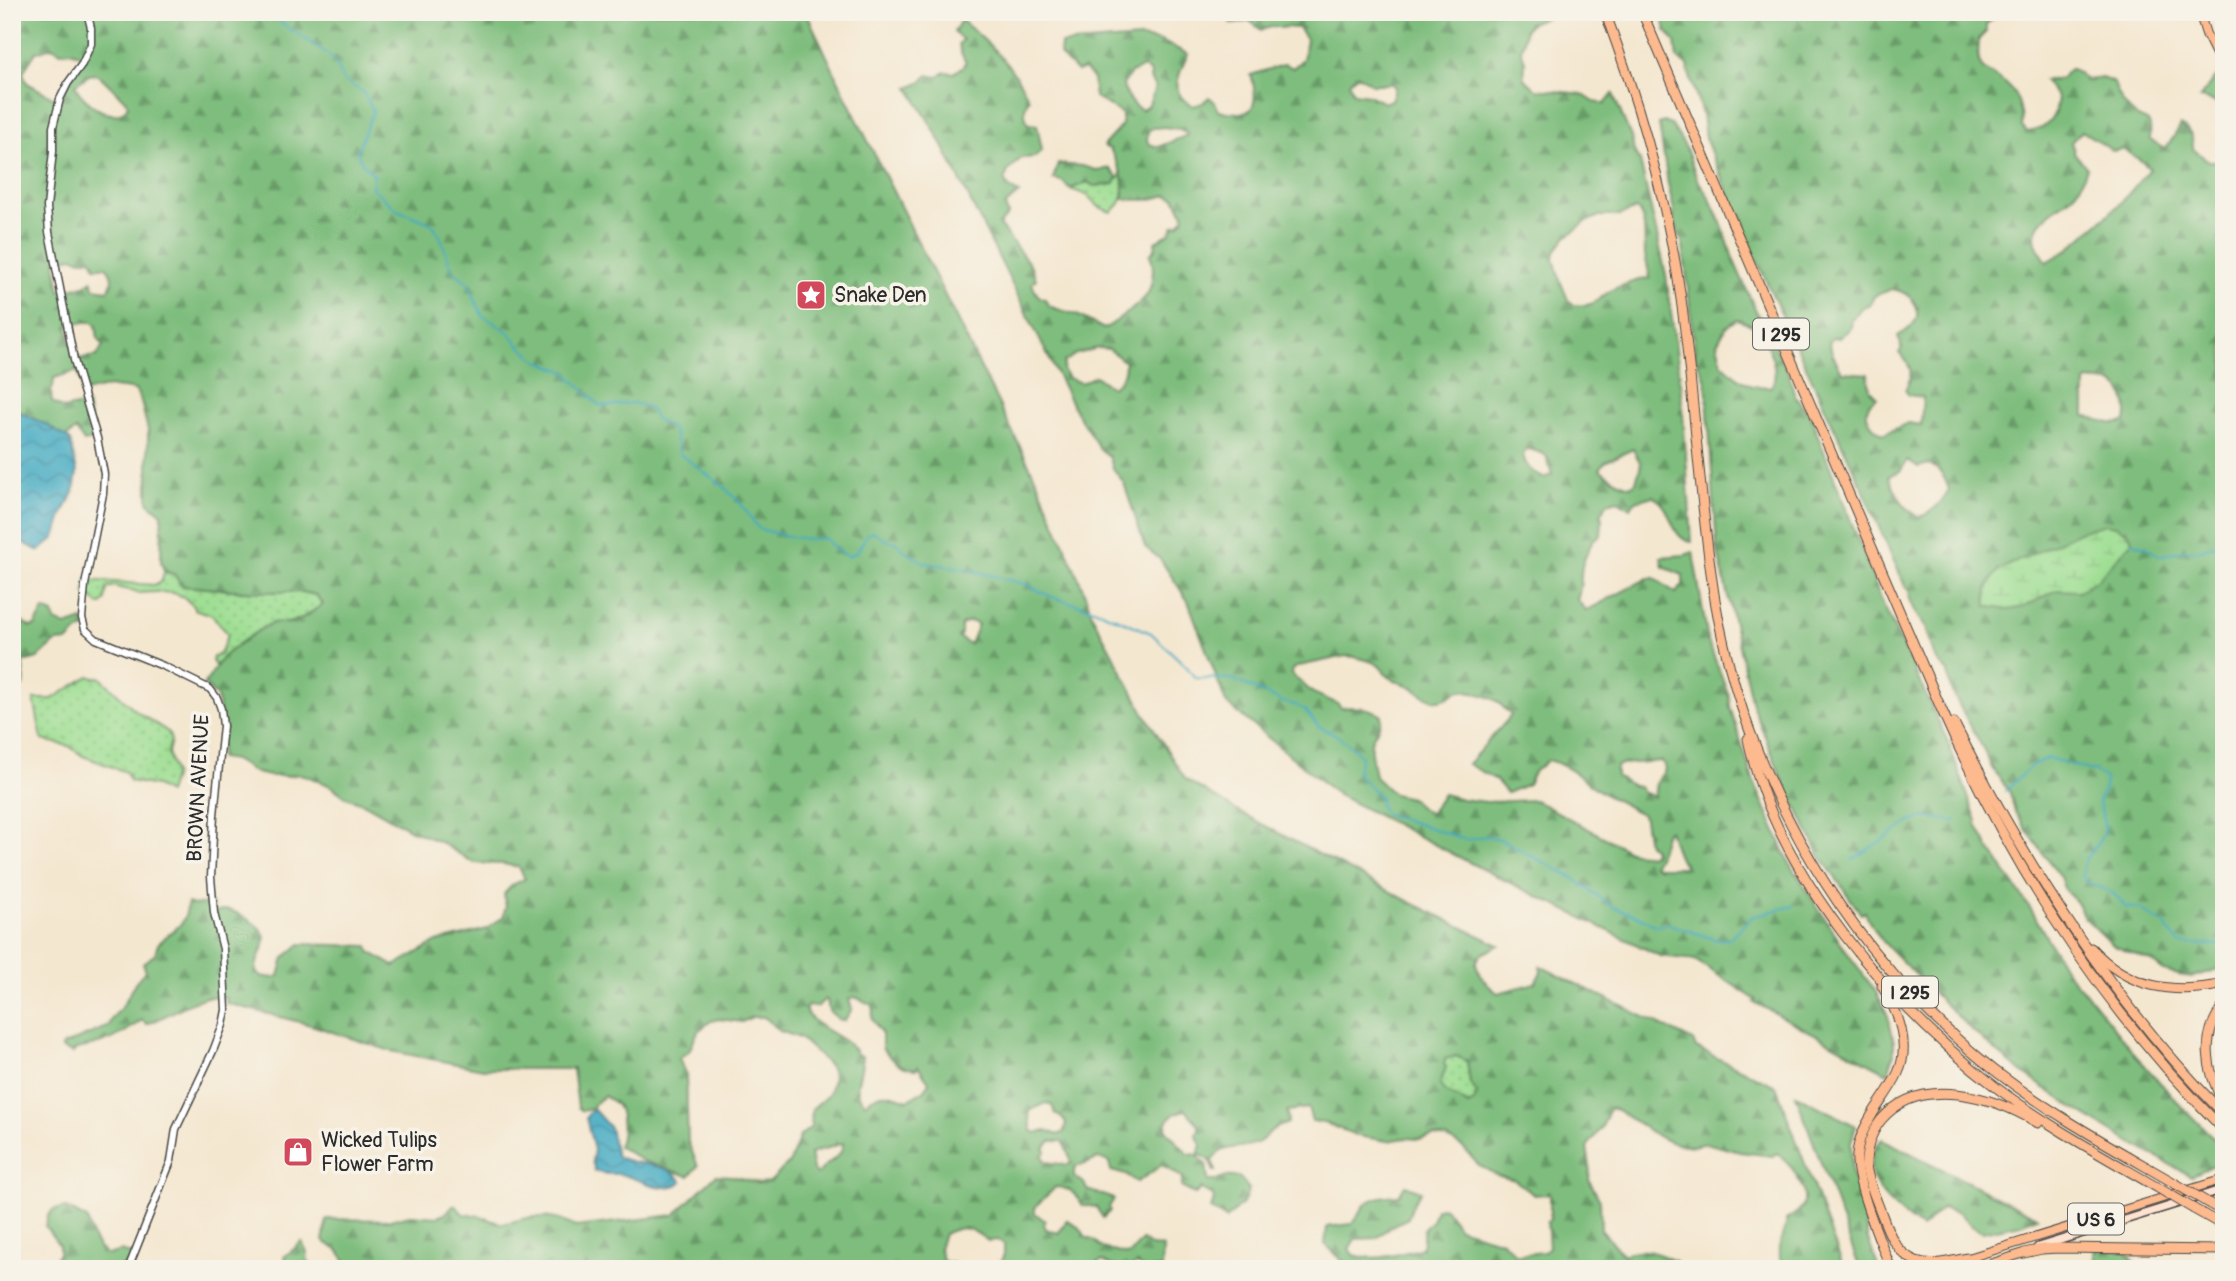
<svg xmlns="http://www.w3.org/2000/svg" width="2236" height="1281" font-family="Pangolin,sans-serif">
	<style>
		.grass { fill: url(#grass-dots); stroke: #64845f; stroke-width: 2 }
		.forest { fill: url(#forest-firs); stroke: #547454; stroke-width: 2; fill-rule: evenodd }
		.wetland { fill: url(#wetland-marsh); stroke: #64845f; stroke-width: 2 }
		.water { fill: url(#water-waves); stroke: #376a77; stroke-width: 2 }
		.lines { fill: none; stroke-linecap: round; stroke-linejoin: round }
		.stream { stroke: #43aac3; stroke-width: 2 }
		.tertiary-casing { stroke: #494744; stroke-width: 9 }
		.secondary-casing { stroke: #494744; stroke-width: 10 }
		.primary-casing { stroke: #494744; stroke-width: 10 }
		.trunk-casing { stroke: #494744; stroke-width: 10 }
		.motorway-casing { stroke: #494744; stroke-width: 11 }
		.tertiary { stroke: #fff; stroke-width: 6 }
		.secondary { stroke: #fee3d2; stroke-width: 7 }
		.primary { stroke: #fcba8e; stroke-width: 8 }
		.trunk { stroke: #fcba8e; stroke-width: 8 }
		.motorway { stroke: #fcba8e; stroke-width: 9 }
		.motorway-bridge-casing { stroke: #494744; stroke-width: 11; stroke-linecap: butt }
		.motorway-bridge { stroke: #fcba8e; stroke-width: 9 }
		.labels { text-anchor: middle; stroke-width: 7; stroke-linejoin: round; paint-order: stroke }
		.shield { fill: #f7f3e8; stroke: #686764; stroke-width: 2 }
		.shield-label { font-size: 19px; font-weight: bold; fill: #2b2b2b }
		.poi-label { font-size: 21px; fill: #2b2b2b; stroke: #f7f3e8; text-anchor: start }
		.street-label { font-size: 21px; fill: #2b2b2b; stroke: #f7f3e8 }
	</style>
	<defs>
		<pattern id="grass-dots" width="8" height="8" patternUnits="userSpaceOnUse" patternTransform="scale(1.75)"><rect width="8" height="8" fill="#9ede93"/><path d="M2 2h.1M6 6h.1" fill="none" stroke="#88bf7f" stroke-width="1.8" stroke-linecap="round"/></pattern>
		<pattern id="forest-firs" width="22" height="20" patternUnits="userSpaceOnUse" patternTransform="scale(1.75)"><rect width="22" height="20" fill="#7ebd7d"/><path d="M5 1l3.5 6h-7zM16 11l3.5 6h-7z" fill="#679a67"/></pattern>
		<pattern id="wetland-marsh" width="20" height="14" patternUnits="userSpaceOnUse" patternTransform="scale(1.75)"><rect width="20" height="14" fill="#9ede93"/><path d="M1 5h8M5 5V1M11 12h8M15 12V8" fill="none" stroke="#88bf7f"/></pattern>
		<pattern id="water-waves" width="16" height="10" patternUnits="userSpaceOnUse" patternTransform="scale(1.75)"><rect width="16" height="10" fill="#43aac3"/><path d="M0 5q4-4 8 0t8 0" fill="none" stroke="#388b9f"/></pattern>
	</defs>
	<rect width="100%" height="100%" fill="#f7f3e8"/>
	<filter id="ink" filterUnits="userSpaceOnUse"><feTurbulence type="fractalNoise" baseFrequency=".0143" numOctaves="2"/><feDisplacementMap in="SourceGraphic" scale="14" xChannelSelector="R" yChannelSelector="G"/><feConvolveMatrix kernelMatrix="1 2 1 2 8 2 1 2 1" color-interpolation-filters="sRGB"/></filter>
	<filter id="wash" filterUnits="userSpaceOnUse"><feTurbulence type="fractalNoise" baseFrequency=".00686" numOctaves="4" result="noise"/><feDisplacementMap in="SourceGraphic" scale="28" xChannelSelector="R" yChannelSelector="G"/><feGaussianBlur stdDeviation="1.57" result="paint"/><feColorMatrix in="noise" values="0 0 0 0 0 0 0 0 0 0 0 0 0 0 0 0 0 1.4 0 .05"/><feComposite in="paint" operator="in"/></filter>
	<g filter="url(#wash)">
		<rect width="100%" height="100%" fill="#f4e7d0"/>
		<g class="grass">
			<path d="M1121,174C1125,190 1126,202 1111,212L1099,207L1087,195L1070,189L1087,182L1094,186L1114,184Z"/>
			<path d="M164,572L174,574L182,586L257,592H302L316,595L323,605C312,612 303,619 291,622C282,625 275,622 267,626L229,652L215,666L212,661L213,657L220,654L228,634L212,615L194,609V606C191,604 188,601 185,598C175,590 152,592 139,593C132,588 123,591 115,586L107,588L105,601L100,605L85,593L87,580L154,585L162,581Z"/>
			<path d="M89,676L94,678L100,677L136,711L168,732L171,740L168,752L174,774L168,793L156,786L130,781L126,772L83,756L69,746L42,740L34,699H52Z"/>
			<path d="M1457,1056L1467,1061L1470,1083L1477,1093L1474,1102L1468,1105L1444,1091L1440,1085L1445,1067L1443,1064L1446,1058Z"/>
		</g>
		<g class="forest">
			<path d="M12,12H806L848,101L1038,483L1082,586L1093,617L1143,711L1185,779L1237,811L1410,902L1499,945L1480,955L1476,963C1479,976 1487,986 1498,993L1535,983L1541,972L1540,966L1693,1041L1696,1048L1776,1086L1844,1269H1783L1781,1267C1780,1257 1778,1246 1782,1237C1784,1230 1787,1229 1786,1220C1791,1216 1800,1212 1803,1206C1809,1191 1789,1158 1776,1153L1773,1156L1740,1152L1706,1143L1693,1146L1673,1143L1659,1137L1617,1110L1610,1108L1602,1127L1587,1147L1590,1167L1589,1180L1600,1201L1601,1230L1623,1255C1642,1246 1657,1253 1675,1261L1680,1269H1349L1340,1258L1325,1244L1327,1227L1352,1224C1356,1220 1358,1215 1362,1209C1369,1197 1386,1196 1399,1195L1405,1185L1421,1191L1414,1202L1408,1218L1389,1227L1377,1238L1355,1239L1349,1249L1353,1255C1376,1262 1399,1254 1422,1248L1424,1228L1432,1221L1436,1209L1440,1207L1445,1208L1459,1228L1502,1241L1517,1255L1544,1252L1549,1247L1547,1221L1550,1220V1194L1548,1191L1547,1194L1534,1195L1515,1180L1499,1176L1478,1165L1464,1148L1447,1138L1434,1136L1420,1139L1406,1138L1387,1141L1358,1136L1328,1124L1312,1121L1308,1108L1287,1111L1288,1123C1283,1125 1277,1127 1272,1130C1267,1134 1264,1139 1259,1142C1243,1151 1222,1142 1212,1161L1216,1171H1214L1209,1160L1201,1155L1198,1156L1206,1165L1208,1181H1214C1223,1176 1230,1176 1240,1178L1249,1189L1244,1202L1226,1219L1211,1209L1214,1199L1212,1194L1201,1189L1195,1194L1181,1187L1183,1178L1162,1165L1137,1182L1126,1175L1111,1171L1109,1162L1099,1158L1086,1164L1076,1166L1074,1171V1177L1084,1183L1087,1190L1114,1199L1109,1207L1110,1211L1103,1218L1096,1207L1082,1205C1077,1195 1068,1187 1055,1187C1049,1196 1040,1199 1035,1208V1213L1045,1221L1044,1224L1046,1229L1058,1233L1065,1225V1222L1067,1220C1075,1224 1082,1228 1085,1237L1095,1241L1102,1248L1127,1255L1130,1254L1142,1240L1150,1246L1163,1247L1162,1269H1145L1137,1264C1124,1272 1115,1267 1102,1261L1096,1264L1093,1269H998L1004,1254V1244L998,1240L988,1241C972,1229 966,1223 944,1234L939,1248L943,1261L956,1264L961,1269H352L338,1250L323,1241L327,1219L390,1220L410,1215L437,1217L445,1214L453,1206H456L463,1214L476,1215L502,1224L531,1217H545L560,1220L576,1227L674,1215L716,1175L732,1176L759,1183L770,1182L790,1162L800,1136L811,1127L812,1109L829,1094L833,1079L832,1070L828,1064L800,1038L780,1031L764,1017H752L742,1022L719,1019L711,1021L698,1031L689,1051L679,1058L686,1074L688,1142L698,1166L689,1176L643,1161L618,1146C623,1137 624,1110 614,1102C611,1100 607,1099 605,1096L595,1103L592,1109L582,1111L578,1107L573,1069H483L391,1051L311,1025L226,1003L225,997C218,997 209,996 203,998C183,1005 166,1017 147,1024L142,1020C118,1038 105,1044 76,1049L73,1053L62,1049V1046L109,1026C111,1016 116,1015 121,1008C130,996 134,979 146,971L143,964L155,954L158,944L182,923L185,917L188,903L194,905L212,903L214,912C218,911 222,910 226,910C237,911 265,927 265,939C264,951 255,959 256,972L260,976L274,978L279,976L284,958L300,944L368,946L370,952L394,966L437,942L487,929L503,917L506,906L504,894L512,885L525,879L519,867L503,864L474,863L440,842L411,830L365,804L346,797L331,786L307,776L300,774L288,776H269L256,773L234,760L220,758L222,727L217,697L204,684C212,675 215,666 223,657C231,649 263,626 273,623C279,621 284,624 289,623C301,621 313,611 323,604L316,595L302,592H257L182,586L174,574L164,571L161,562L162,514L148,502V430L140,398L135,390C116,386 102,386 84,393L77,371L54,378L53,387L51,391L52,402L63,409L87,404L94,440L84,442L76,430L61,441L12,439ZM52,47L61,52L71,51L85,57L58,100L27,83L23,72L36,52ZM94,74L100,76L126,101L128,105C117,129 81,101 75,85L89,75ZM72,257L82,260L90,258L94,262L95,267H106C113,273 114,283 108,290L94,288L92,280L85,286L60,291L55,262ZM84,322H92L96,325L98,338L103,345L97,356L75,359L67,326ZM970,621L978,624L970,644L958,637L961,634V625ZM855,997L872,1005L873,1011L872,1019L882,1034V1048C894,1061 897,1067 916,1069L918,1066L929,1082L925,1090L908,1100C887,1093 883,1089 865,1103C849,1089 864,1074 862,1056L858,1055C846,1034 815,1031 805,1009L808,1006L817,1007L825,999L827,1000L829,1011L841,1021H844L852,1009L849,999ZM1456,1056L1467,1061L1470,1083L1477,1093L1474,1102L1468,1105L1445,1091L1440,1085L1446,1067L1444,1064L1445,1059ZM1046,1103L1052,1105L1055,1114L1061,1117L1066,1123L1064,1132L1058,1135L1046,1130L1036,1133L1032,1131L1029,1115L1031,1110ZM1186,1110L1199,1125V1129L1196,1134L1201,1145L1198,1155L1188,1154L1166,1130C1165,1118 1175,1112 1186,1110ZM1051,1141H1063L1072,1163L1067,1165L1046,1162L1042,1156L1046,1151L1044,1148ZM843,1143C842,1157 834,1158 825,1166C822,1169 820,1172 817,1175L813,1170L810,1154Z"/>
			<path d="M1221,12H1557L1551,16L1532,22L1526,28L1521,50L1525,61L1524,78L1536,89L1582,94L1594,102L1605,104L1613,94L1631,137L1634,152L1640,161L1666,275L1681,386L1692,542C1668,538 1675,508 1653,496L1636,501L1630,508L1618,500L1607,503L1601,514L1602,519L1601,535C1592,539 1592,541 1588,551C1586,556 1583,560 1582,566C1580,576 1582,590 1577,599L1586,611L1648,578H1654L1676,593L1683,585V575L1663,567L1661,557L1685,555L1693,552L1708,641L1729,696L1730,707L1753,780L1788,860L1843,947L1876,992L1888,1016L1894,1042V1054L1888,1073L1754,1002L1756,1000L1695,960L1660,956L1490,873L1338,795L1226,703L1188,601L1160,559L1145,547L1124,483L1113,468L1109,456L1100,449L1076,412L940,140L909,88L920,83L928,75L938,77L945,72L954,73L964,66L966,62L961,53L959,44L963,40L954,32L961,20C989,43 1013,65 1029,99C1023,106 1024,116 1028,124L1037,125L1042,150L1035,157L1021,158L1008,171L1004,180L1009,188L1019,193L1005,206L1008,215L999,225L1031,266L1036,279L1032,283C1034,290 1037,298 1045,299L1048,305L1054,308L1077,315L1104,329C1114,323 1143,303 1148,293C1153,283 1155,265 1150,255L1156,248L1155,242L1170,233L1174,225L1179,224L1184,218L1183,213L1175,198L1167,195L1147,200L1123,199C1127,181 1118,164 1110,149L1105,147L1104,145L1122,125V114L1095,97L1093,79L1084,69L1077,72L1060,55L1061,44L1140,38L1161,41L1188,54C1179,74 1167,94 1194,106L1203,103L1209,97L1214,101L1218,111C1225,111 1241,115 1247,112C1259,106 1254,85 1251,75L1285,64L1293,68L1303,59L1307,40L1298,28L1286,27L1281,28L1275,26L1261,30L1250,21L1231,24L1230,19ZM1143,67L1151,73L1150,79L1155,87L1149,105L1142,110C1131,105 1126,97 1123,85L1131,73ZM1358,75L1372,84H1393L1395,89L1391,100L1384,103L1368,95L1354,93L1349,84L1350,81ZM1164,127L1180,129L1188,135L1158,147L1149,144L1147,140L1148,131L1153,128ZM1637,209C1647,221 1644,239 1645,254C1646,262 1649,270 1650,278C1638,279 1629,283 1619,287C1601,292 1599,309 1574,305L1568,300L1561,283L1554,259L1555,251L1566,237L1586,222L1599,216H1617ZM1098,348L1109,349L1125,362C1125,374 1122,381 1111,387L1095,376L1081,383L1068,378L1063,370L1064,362L1076,354ZM1528,449C1553,455 1545,456 1552,475L1543,478C1532,472 1525,467 1523,454ZM1633,449L1641,464L1636,482L1630,486C1622,484 1605,475 1600,469L1605,462ZM1346,656C1353,656 1373,661 1378,665C1384,670 1388,678 1395,681C1400,683 1405,683 1411,687C1431,699 1436,708 1459,690C1468,690 1492,697 1498,702C1503,706 1505,711 1511,714L1510,717L1468,764L1496,780L1507,793L1528,784L1534,772L1548,760C1573,766 1585,783 1606,795C1618,801 1630,807 1641,814L1644,819L1648,844L1654,849L1653,855L1633,853L1535,800L1486,802L1462,799L1443,794L1430,814L1419,807L1411,798L1393,794L1375,777C1374,768 1369,749 1371,742C1374,732 1381,727 1382,716C1371,707 1356,706 1341,708L1338,704L1313,693L1291,674L1292,670L1299,666ZM1661,761L1664,765L1665,770L1656,783L1654,797L1646,793L1645,795L1639,787L1633,786L1616,776V767L1621,764ZM1669,830L1677,855L1685,866L1684,867H1657L1653,865C1662,853 1661,845 1666,831Z"/>
			<path d="M1662,12H2000L1986,25V32L1979,39C1979,48 1976,58 1981,66C1985,72 1993,75 1999,79C2017,89 2022,108 2022,126L2027,132C2048,129 2055,119 2058,99L2044,80L2061,79C2074,61 2073,71 2086,80L2102,78L2114,83C2118,95 2126,110 2138,117C2140,118 2146,120 2148,122C2152,127 2150,134 2150,140L2166,149L2181,125C2191,131 2193,138 2193,149L2208,161H2217L2224,154V164L2217,170L2224,184V967L2193,977L2178,975L2164,971L2151,961L2114,946L2084,917L2078,905L2064,888L2060,877L2026,829L2015,812L2010,793L1992,768L1986,754L1951,690L1948,672L1938,662L1934,655L1926,628L1917,615L1910,599L1909,589L1905,586L1867,500L1862,484L1860,483L1762,272L1712,155L1705,137L1702,114L1688,70L1689,67L1677,58L1675,42L1666,31ZM2082,131L2113,151L2122,149L2140,160L2150,169L2119,205L2066,251L2047,262C2044,257 2041,253 2038,248C2023,218 2068,207 2079,188C2082,182 2084,175 2087,168L2075,154L2071,142ZM1892,289C1910,292 1926,308 1912,326C1908,330 1902,333 1898,336L1902,348L1899,353C1912,365 1914,374 1905,390L1909,395L1923,397L1921,425L1908,423L1884,434C1872,428 1869,423 1866,411L1870,403L1877,397L1870,390L1868,374L1842,372L1833,355L1829,343L1833,337L1839,338L1852,327L1851,321L1861,308L1870,305L1874,296ZM2088,380C2095,381 2107,381 2112,383C2125,388 2129,409 2126,421C2115,428 2098,419 2085,416V382ZM1908,460L1918,467L1929,464C1941,470 1945,477 1949,490C1942,502 1933,513 1919,517C1901,507 1897,494 1889,476L1900,471Z"/>
			<path d="M2224,71V107L2212,101L2200,98L2213,80Z"/>
			<path d="M1664,122L1672,126L1686,148L1697,179L1709,197L1723,227L1733,259L1756,311L1788,372L1795,396L1810,415L1882,602L1948,742L1977,821L1976,823L1990,850L2030,908L2067,973L2092,1000L2137,1057L2181,1106L2224,1148V1160L2191,1176C2133,1145 2075,1111 2022,1072C1985,1044 1951,1011 1919,978C1900,959 1874,937 1865,912L1861,914L1821,857L1783,781L1752,704L1720,561L1717,548L1706,380L1696,359L1683,245L1674,220V210L1668,184L1659,124ZM1737,319C1742,321 1749,323 1753,326C1766,337 1782,371 1771,387L1752,386L1738,378L1722,364L1717,344L1726,327Z"/>
			<path d="M1058,164L1082,166L1099,171L1109,168L1118,178L1114,184L1094,186L1087,182L1070,189L1062,181L1053,179Z"/>
			<path d="M44,610L53,614L55,621L66,626L83,620L85,628L77,632L68,641L56,642L38,658L23,662C22,670 26,677 24,685L19,689L12,706V623L19,620L30,627L35,626Z"/>
			<path d="M1796,1095L1856,1126L1851,1143L1852,1174L1865,1215L1867,1237L1879,1269H1860Z"/>
			<path d="M1882,1139L2037,1217L2021,1224L1982,1232L1970,1225L1959,1213L1943,1208L1921,1228C1893,1208 1850,1175 1882,1139Z"/>
			<path d="M66,1208L87,1219C91,1234 94,1248 108,1255L121,1251L133,1255L128,1269H49V1265L59,1254V1245L45,1226L48,1216L53,1210Z"/>
			<path d="M302,1242L307,1253L308,1262L316,1269H288L284,1257Z"/>
			<path d="M2095,1250H2123L2134,1261L2146,1269L2099,1268L2096,1264Z"/>
		</g>
		<path class="wetland" d="M2106,524L2118,527L2130,535L2132,542L2097,580L2079,591L2057,590L2024,607L2008,610L1987,606C1986,593 1989,580 1999,570L2081,531Z"/>
		<g class="water">
			<path d="M12,408L47,425L70,440L77,472L74,492L63,513L55,538L39,551L12,537Z"/>
			<path d="M594,1110L610,1128L616,1155C634,1168 670,1160 682,1182C662,1195 643,1180 623,1175C613,1172 608,1176 595,1171L592,1161L594,1150L586,1118L589,1113Z"/>
		</g>
		<g class="lines">
			<g class="stream">
				<path d="M265,12L329,55L337,65L342,79L364,93L373,111L357,151L362,163L374,175L372,188L397,210L428,222L434,226L441,238L452,270L468,283L482,315L510,333L518,344L538,361L564,371L599,405L609,406L631,403L648,407L656,419L673,430L680,454L724,487L741,504L758,528C773,534 811,542 825,538L836,550L848,556L857,552L868,533L874,532L886,540L896,542L906,552L925,563L962,568L1025,584L1052,597L1094,609L1151,633L1187,667L1195,678L1232,679L1283,702L1296,705L1305,710L1318,726L1335,734L1355,749L1361,757L1357,773L1380,797V807L1384,813L1467,840L1486,836L1500,839L1573,878L1613,907L1638,916L1657,926L1669,924L1717,940L1730,938L1753,916L1793,906"/>
				<path d="M2132,542L2148,548L2159,556L2184,550H2202L2212,545L2224,547"/>
				<path d="M2005,791L2032,765L2048,758L2096,772L2105,778L2104,789L2098,802C2118,851 2082,839 2082,878C2092,888 2109,887 2118,898C2121,900 2122,904 2125,907L2142,909L2147,914L2166,925L2167,929L2180,944L2224,945"/>
				<path d="M1852,860L1910,822L1925,817L1956,821"/>
			</g>
		</g>
	</g>
	<g filter="url(#ink)">
		<g class="lines">
			<g class="tertiary-casing">
				<path id="tertiary" d="M87,12L91,28V44L82,64L68,83L60,99L53,127V151L47,207L49,232L74,360L97,438L104,474L103,494L85,585L82,618L85,629L96,639L163,666L210,689L217,698L221,709L223,726L214,815L211,877L214,913L223,949L226,1010L223,1025L213,1051L176,1129L171,1161L128,1269"/>
			</g>
			<g class="secondary-casing">
				<path id="secondary" d="M2038,1247L2224,1189"/>
			</g>
			<g class="primary-casing">
				<path id="primary" d="M2199,12L2206,34L2224,70"/>
			</g>
			<g class="trunk-casing">
				<g id="trunk">
					<path d="M1962,1260L2224,1179"/>
					<path d="M1974,1269L2024,1253"/>
				</g>
			</g>
			<g class="motorway-casing">
				<g id="motorway">
					<path d="M1605,12C1640,105 1667,200 1681,299C1695,399 1699,501 1715,600C1747,785 1848,955 1994,1070C2051,1114 2114,1148 2176,1184"/>
					<path d="M1642,12L1940,706C2009,863 2102,1008 2224,1130"/>
					<path d="M1954,723C2026,865 2111,1001 2224,1114"/>
					<path d="M1748,739C1775,872 1891,1007 1997,1088C2048,1126 2105,1157 2160,1189"/>
					<path d="M2091,948C2128,988 2172,995 2224,984"/>
					<path d="M1882,986C1898,1011 1911,1045 1898,1073C1892,1086 1883,1098 1875,1110C1866,1125 1858,1138 1857,1155C1855,1183 1880,1240 1891,1269"/>
					<path d="M2224,1006C2200,1034 2206,1072 2224,1103"/>
					<path d="M2210,1204L2224,1212"/>
					<path d="M2194,1209L2224,1226"/>
					<path d="M2024,1253L2042,1249L2058,1248L2224,1250"/>
					<path d="M1968,1258C1951,1261 1932,1267 1916,1261C1896,1253 1889,1234 1882,1215C1876,1199 1868,1182 1866,1165C1866,1149 1871,1133 1881,1120C1921,1073 1994,1097 2038,1123"/>
				</g>
			</g>
			<use href="#tertiary" class="tertiary"/>
			<use href="#secondary" class="secondary"/>
			<use href="#primary" class="primary"/>
			<use href="#trunk" class="trunk"/>
			<use href="#motorway" class="motorway"/>
			<g class="motorway-bridge-casing">
				<g id="motorway-bridge">
					<path d="M2176,1184L2210,1204"/>
					<path d="M2160,1189L2194,1209"/>
				</g>
			</g>
			<use href="#motorway-bridge" class="motorway-bridge"/>
		</g>
	</g>
	<defs>
		<g id="sight-square" transform="scale(1.575)"><rect x="-9" y="-9" width="18" height="18" rx="4" fill="#d1495b" stroke="#f7f3e8"/><path d="M0-6L1.8-2.2L6-1.7L2.9 1.2L3.7 5.4L0 3.3L-3.7 5.4L-2.9 1.2L-6-1.7L-1.8-2.2Z" fill="#fff"/></g>
		<g id="shop-square" transform="scale(1.575)"><rect x="-9" y="-9" width="18" height="18" rx="4" fill="#d1495b" stroke="#f7f3e8"/><path d="M-5-2.5h2.3a2.7 3.5 0 0 1 5.4 0H5L5.5 6h-11ZM-1.5-2.5h3a1.5 2.3 0 0 0-3 0Z" fill="#fff"/></g>
	</defs>
	<g fill-rule="evenodd">
		<use href="#sight-square" x="811" y="295"/>
		<use href="#shop-square" x="298" y="1152"/>
	</g>
	<g class="labels">
		<g class="shield">
			<rect x="1753" y="318.5" width="56" height="31" rx="5"/>
			<rect x="1882" y="976.5" width="56" height="31" rx="5"/>
			<rect x="2068" y="1203.5" width="56" height="31" rx="5"/>
		</g>
		<g class="shield-label">
			<text x="1781" y="341">I 295</text>
			<text x="1910" y="999">I 295</text>
			<text x="2096" y="1226">US 6</text>
		</g>
		<g class="poi-label">
			<text x="834" y="302">Snake Den</text>
			<text x="321" y="1147">Wicked Tulips<tspan x="321" dy="24">Flower Farm</tspan></text>
		</g>
		<g class="street-label">
			<text transform="translate(198 788) rotate(-87)" y="7">BROWN AVENUE</text>
		</g>
	</g>
	<rect width="2236" height="1281" fill="none" stroke="#f7f3e8" stroke-width="42"/>
</svg>
